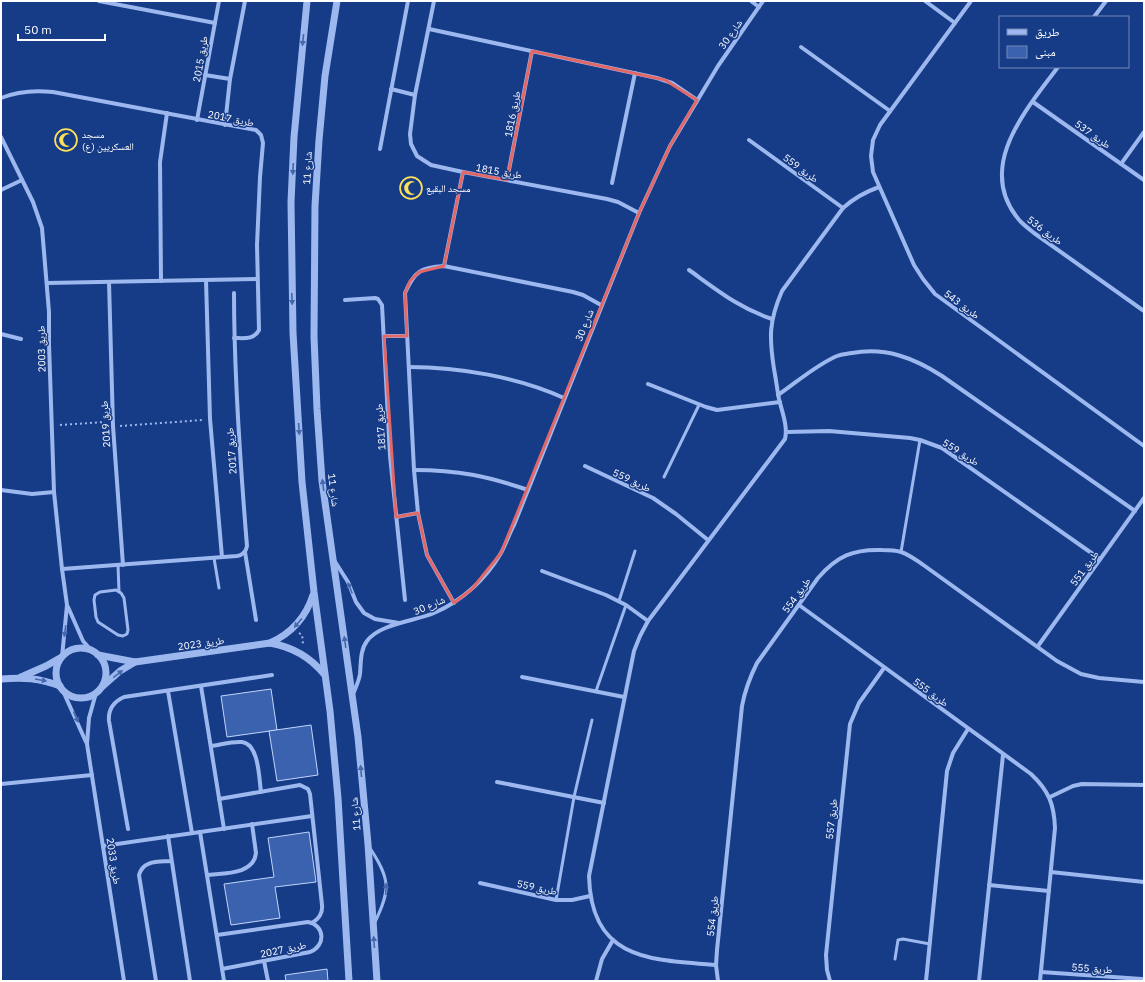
<svg xmlns="http://www.w3.org/2000/svg" width="1145" height="982" font-family="'IBM Plex Sans','Noto Naskh Arabic',sans-serif">
	<style>
		.building { fill: #3a62af; stroke: #c2d5fa }
		.lines { fill: none; stroke-linecap: round; stroke-linejoin: round }
		.path { stroke: #9cb8ee; stroke-width: 2; stroke-dasharray: 2 3; stroke-linecap: butt }
		.service { stroke: #9cb8ee; stroke-width: 3 }
		.minor { stroke: #9cb8ee; stroke-width: 4 }
		.tertiary { stroke: #9cb8ee; stroke-width: 7 }
		.oneway { fill: #4567ab }
		.marked { fill: none; stroke: #e26868; stroke-width: 3; stroke-linejoin: round }
		.labels { text-anchor: middle; stroke-width: 3; stroke-linejoin: round; paint-order: stroke }
		.street-label { font-size: 10px; fill: #fff; stroke: #163b87 }
		.poi-label { font-size: 10px; fill: #fff; stroke: #163b87; text-anchor: start }
	</style>
	<rect width="100%" height="100%" fill="#163b87"/>
	<g class="building">
		<path d="M271,689L277,730L227,737L221,696Z"/>
		<path d="M311,725L318,775L277,781L269,731Z"/>
		<path d="M309,832L316,882L275,887L280,918L231,925L224,884L274,877L268,838Z"/>
		<path d="M327,969L328,981H286L285,975Z"/>
	</g>
	<g class="lines">
		<g class="path">
			<path d="M60,425L105,422"/>
			<path d="M120,426L203,420"/>
			<path d="M299,633L302,635L303,642L301,645"/>
		</g>
		<g class="service">
			<path d="M664,477L699,405"/>
			<path d="M901,552L920,440"/>
			<path d="M214,558L219,588"/>
			<path d="M118,565L119,592"/>
			<path d="M116,590L121,593L124,598L128,630L127,634L123,636L118,635L98,622L96,617L94,600L95,595L100,592Z"/>
			<path d="M619,601L635,551"/>
			<path d="M596,691L626,605"/>
			<path d="M370,848C390,879 391,889 375,922"/>
			<path d="M556,900L574,797L592,720"/>
			<path d="M895,959L898,940L903,939L930,944"/>
		</g>
		<g class="minor">
			<path d="M99,1L215,23"/>
			<path d="M434,1L415,95L410,134L411,144L417,156L431,165L463,172L607,199L618,202L639,213"/>
			<path d="M751,1L759,7"/>
			<path d="M925,1L955,23"/>
			<path d="M971,1L880,125L873,140L871,156L873,172L914,265L923,279L935,294L1144,446"/>
			<path d="M1094,17L1106,1"/>
			<path d="M429,29L657,78L672,83L697,100"/>
			<path d="M801,47L890,111"/>
			<path d="M1058,67C1026,110 974,168 1020,221C1024,225 1029,229 1034,233L1144,311"/>
			<path d="M205,75L230,79"/>
			<path d="M391,89L415,95"/>
			<path d="M1,98C18,91 35,90 53,92L256,130L261,135L263,143L260,177L257,245L259,330C254,340 244,338 234,338"/>
			<path d="M1033,102L1144,180"/>
			<path d="M197,120L219,1"/>
			<path d="M225,125L230,79L245,1"/>
			<path d="M1,137L33,202L42,228L49,312V344L54,492L62,569L67,605L62,657"/>
			<path d="M749,140L843,208"/>
			<path d="M380,149L408,1"/>
			<path d="M1121,164L1144,132"/>
			<path d="M507,180L532,51"/>
			<path d="M612,183L635,73"/>
			<path d="M1,190L22,180"/>
			<path d="M444,266L463,172"/>
			<path d="M689,270C717,290 739,308 772,319"/>
			<path d="M206,280L210,419L222,557"/>
			<path d="M161,281L160,162L167,113"/>
			<path d="M109,282L113,426L123,565"/>
			<path d="M47,283L257,279"/>
			<path d="M345,300L375,298L378,299L382,305L390,456L405,600"/>
			<path d="M1,334L21,339"/>
			<path d="M384,336H407"/>
			<path d="M409,367C459,367 518,377 564,398"/>
			<path d="M648,384L706,407L717,410L780,402"/>
			<path d="M778,395C797,382 816,365 837,356C842,354 847,354 852,353C886,347 914,358 942,376L1135,511"/>
			<path d="M787,432L829,431L910,438L920,440L942,448L1100,559"/>
			<path d="M585,466L653,498L676,514L708,540"/>
			<path d="M414,470C458,470 487,476 528,490"/>
			<path d="M1,490L32,494L54,492"/>
			<path d="M396,517L418,513"/>
			<path d="M245,552L256,620"/>
			<path d="M334,560L348,582L356,602L364,613L375,619L399,623"/>
			<path d="M62,569L237,556C243,555 246,552 247,546C240,461 234,377 234,293"/>
			<path d="M542,571L606,595L626,605L648,621"/>
			<path d="M454,603L427,555L418,513L414,470L405,293C414,272 421,267 444,266L573,292L583,295L601,305"/>
			<path d="M799,605L1031,774C1049,791 1054,804 1055,828L1040,981"/>
			<path d="M68,607L83,641L91,650"/>
			<path d="M1038,646L1144,498"/>
			<path d="M522,677L624,697"/>
			<path d="M201,686L224,829"/>
			<path d="M63,691L86,742"/>
			<path d="M168,691L192,833"/>
			<path d="M96,693L89,718L87,744L124,981"/>
			<path d="M353,694C356,687 359,681 360,674C361,663 360,650 367,641C379,624 415,621 434,613C462,601 486,579 501,553C506,544 509,534 514,525L639,213L670,146L718,66L763,1"/>
			<path d="M211,746C220,745 232,741 242,742C259,744 259,778 261,792"/>
			<path d="M497,782L604,803"/>
			<path d="M1,784L92,775"/>
			<path d="M1050,797L1073,786L1082,784L1144,785"/>
			<path d="M219,799L300,785L308,789L310,794L322,905C323,914 319,919 312,923"/>
			<path d="M128,829L109,721C108,710 113,702 124,697L272,675"/>
			<path d="M200,832L224,981"/>
			<path d="M168,836L190,981"/>
			<path d="M103,846L312,816"/>
			<path d="M1051,872L1144,882"/>
			<path d="M207,875C223,873 254,875 256,853L252,824"/>
			<path d="M480,883L556,900H572L590,896"/>
			<path d="M989,885L1049,891"/>
			<path d="M217,935L308,922C325,925 326,946 310,952L222,969"/>
			<path d="M264,961L268,981"/>
			<path d="M716,965C650,960 591,960 589,876L634,651L640,636L648,621L785,439C788,426 782,412 779,399C777,389 776,379 774,369C769,337 769,321 782,291L843,208C854,198 865,192 879,187"/>
			<path d="M1041,972L1142,979"/>
			<path d="M156,981L139,875C143,860 158,862 171,861"/>
			<path d="M596,981L602,959L613,940"/>
			<path d="M718,981L716,965L717,950L742,706C745,690 750,677 757,663L818,578C837,556 853,549 882,550C888,550 895,550 901,552C908,554 916,560 922,564L1057,661L1081,674L1099,678L1144,682"/>
			<path d="M830,981L827,970L826,955L850,724L859,703L884,668"/>
			<path d="M926,981L947,771L953,753L968,729"/>
			<path d="M979,981L1003,755"/>
		</g>
		<g class="tertiary">
			<path d="M307,1L294,137L291,202L293,333L302,482L314,592L330,711L338,798L349,981"/>
			<path d="M337,1L325,76L319,140L315,206L314,337L317,409L322,481L358,737L368,844L377,981"/>
			<path d="M270,643C292,633 306,617 313,595"/>
			<circle cx="81" cy="673" r="25"/>
			<path d="M98,655L135,662L270,643C293,647 310,657 324,674"/>
			<path d="M21,677L46,666L60,658"/>
			<path d="M1,679C23,677 39,678 60,686"/>
			<path d="M103,686L120,671L135,662"/>
		</g>
	</g>
	<defs><path id="oneway-solid" d="M-6-.8H1V-3.2L6.5 0L1 3.2V.8H-6Z"/></defs>
	<g class="oneway">
		<use href="#oneway-solid" transform="translate(303 40) rotate(96)"/>
		<use href="#oneway-solid" transform="translate(293 169) rotate(93)"/>
		<use href="#oneway-solid" transform="translate(292 299) rotate(88)"/>
		<use href="#oneway-solid" transform="translate(299 429) rotate(86)"/>
		<use href="#oneway-solid" transform="translate(323 485) rotate(-98)"/>
		<use href="#oneway-solid" transform="translate(350 588) rotate(-112)"/>
		<use href="#oneway-solid" transform="translate(298 623) rotate(130)"/>
		<use href="#oneway-solid" transform="translate(65 631) rotate(98)"/>
		<use href="#oneway-solid" transform="translate(345 642) rotate(-98)"/>
		<use href="#oneway-solid" transform="translate(118 674) rotate(-38)"/>
		<use href="#oneway-solid" transform="translate(41 680) rotate(10)"/>
		<use href="#oneway-solid" transform="translate(76 717) rotate(66)"/>
		<use href="#oneway-solid" transform="translate(361 771) rotate(-95)"/>
		<use href="#oneway-solid" transform="translate(386 889) rotate(-88)"/>
		<use href="#oneway-solid" transform="translate(374 942) rotate(-94)"/>
	</g>
	<path class="marked" d="M532,51L665,80L697,100L670,146L639,213L501,553L472,589L454,603L427,555L418,513L396,517L384,336H407L405,293L410,281L419,272L444,266L463,172L507,180Z"/>
	<defs>
		<g id="mosque-ring" transform="scale(1.15)"><circle r="9.5" fill="#163b87" stroke="#ffe159" stroke-width="1.5"/><path d="M3.5-4.9A6 6 0 1 0 3.5 4.9A5 5 0 1 1 3.5-4.9Z" fill="#ffe159"/></g>
	</defs>
	<g fill-rule="evenodd">
		<use href="#mosque-ring" x="66" y="140"/>
		<use href="#mosque-ring" x="411" y="188"/>
	</g>
	<g class="labels">
		<g class="street-label">
			<text transform="translate(730 34) rotate(-55)" y="4">شارع 30</text>
			<text transform="translate(200 59) rotate(-80)" y="4">طريق 2015</text>
			<text transform="translate(512 114) rotate(-79)" y="4">طريق 1816</text>
			<text transform="translate(231 118) rotate(11)" y="4">طريق 2017</text>
			<text transform="translate(1093 134) rotate(35)" y="4">طريق 537</text>
			<text transform="translate(307 168) rotate(-87)" y="4">شارع 11</text>
			<text transform="translate(801 168) rotate(36)" y="4">طريق 559</text>
			<text transform="translate(499 171) rotate(10)" y="4">طريق 1815</text>
			<text transform="translate(1045 230) rotate(37)" y="4">طريق 536</text>
			<text transform="translate(962 304) rotate(37)" y="4">طريق 543</text>
			<text transform="translate(584 325) rotate(-68)" y="4">شارع 30</text>
			<text transform="translate(41 349) rotate(-91)" y="4">طريق 2003</text>
			<text transform="translate(105 424) rotate(-93)" y="4">طريق 2019</text>
			<text transform="translate(380 427) rotate(-94)" y="4">طريق 1817</text>
			<text transform="translate(231 451) rotate(-94)" y="4">طريق 2017</text>
			<text transform="translate(961 452) rotate(32)" y="4">طريق 559</text>
			<text transform="translate(632 480) rotate(25)" y="4">طريق 559</text>
			<text transform="translate(334 490) rotate(83)" y="4">شارع 11</text>
			<text transform="translate(1084 568) rotate(-54)" y="4">طريق 551</text>
			<text transform="translate(796 595) rotate(-54)" y="4">طريق 554</text>
			<text transform="translate(429 605) rotate(-23)" y="4">شارع 30</text>
			<text transform="translate(201 643) rotate(-8)" y="4">طريق 2023</text>
			<text transform="translate(931 692) rotate(36)" y="4">طريق 555</text>
			<text transform="translate(355 814) rotate(-95)" y="4">شارع 11</text>
			<text transform="translate(831 819) rotate(-84)" y="4">طريق 557</text>
			<text transform="translate(114 861) rotate(81)" y="4">طريق 2033</text>
			<text transform="translate(537 887) rotate(12)" y="4">طريق 559</text>
			<text transform="translate(712 916) rotate(-84)" y="4">طريق 554</text>
			<text transform="translate(283 949) rotate(-12)" y="4">طريق 2027</text>
			<text transform="translate(1092 968) rotate(4)" y="4">طريق 555</text>
		</g>
		<g class="poi-label">
			<text x="82" y="138">مسجد<tspan x="82" dy="12">العسكريين (ع)</tspan></text>
			<text x="426" y="192">مسجد البقيع</text>
		</g>
	</g>
	<rect width="1145" height="982" fill="none" stroke="#ffffff" stroke-width="4"/>
	<rect x="999" y="16" width="130" height="52" fill="#163b87" stroke="#7389b7"/>
	<rect x="1007" y="29" width="20" height="6" fill="#9cb8ee" stroke="#7389b7"/>
	<text x="1035" y="36" font-size="12" fill="#ffffff">طريق</text>
	<rect x="1007" y="46" width="20" height="12" fill="#3a62af" stroke="#7389b7"/>
	<text x="1035" y="56" font-size="12" fill="#ffffff">مبنى</text>
	<path d="M18 34v6h87v-6" fill="none" stroke="#ffffff" stroke-width="2"/>
	<text x="24" y="34" font-size="12" fill="#ffffff" stroke="#163b87" stroke-width="3" paint-order="stroke">50 m</text>
</svg>
